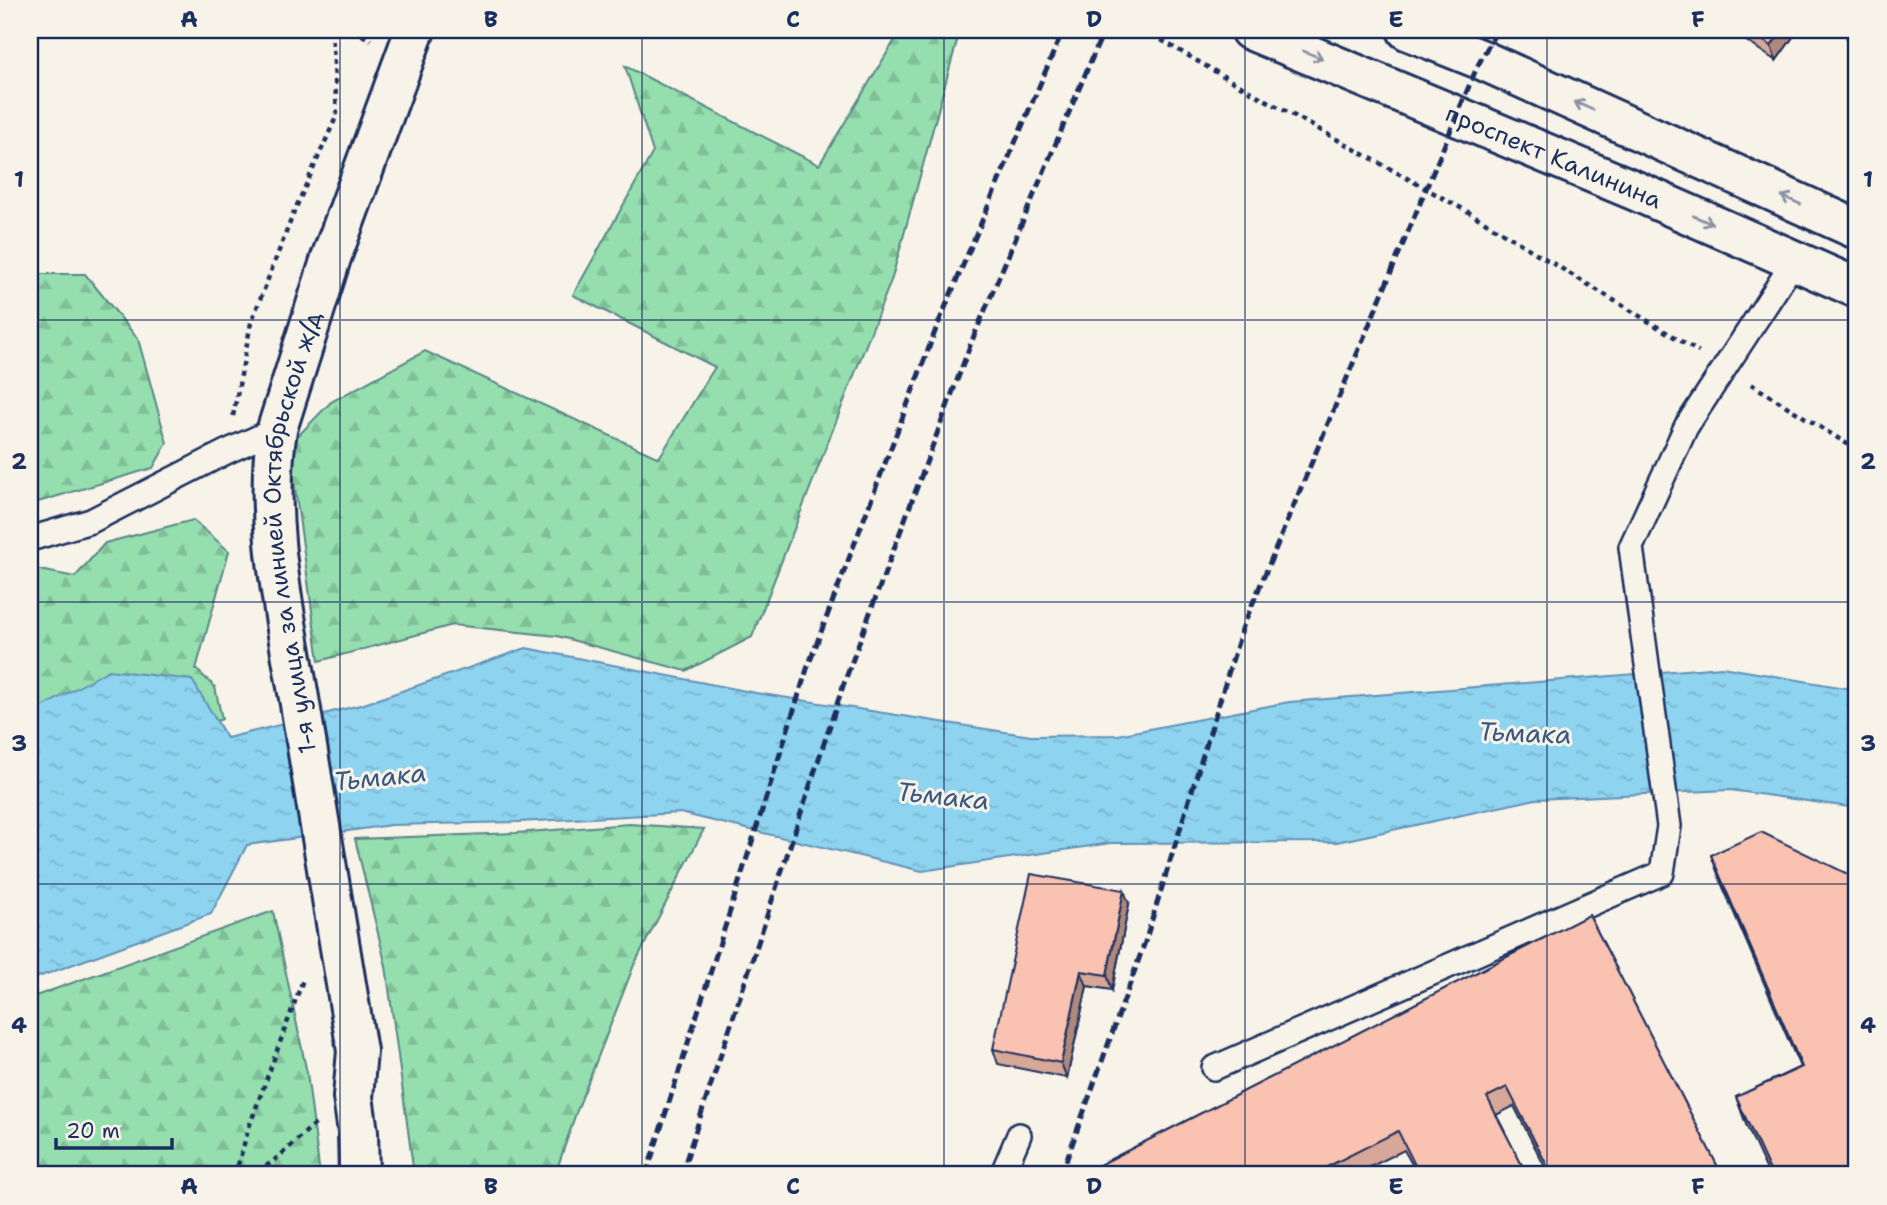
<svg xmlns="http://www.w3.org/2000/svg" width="1887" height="1205" font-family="'Shantell Sans',sans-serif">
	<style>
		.forest { fill: url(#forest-firs); stroke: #588686; stroke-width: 2 }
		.water { fill: url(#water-ripples); stroke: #6091b5; stroke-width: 2 }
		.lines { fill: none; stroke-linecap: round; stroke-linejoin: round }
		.lane-casing { stroke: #1b2f5e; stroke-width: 28 }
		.secondary-casing { stroke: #1b2f5e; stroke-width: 44 }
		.primary-casing { stroke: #1b2f5e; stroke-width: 44 }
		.path { stroke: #1b2f5e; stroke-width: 4.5; stroke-dasharray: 5 5; stroke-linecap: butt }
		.lane { stroke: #f7f3e8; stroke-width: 23 }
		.secondary { stroke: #f7f3e8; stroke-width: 38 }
		.primary { stroke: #f7f3e8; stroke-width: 38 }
		.rail { stroke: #1b2f5e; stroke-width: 5; stroke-dasharray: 10 5; stroke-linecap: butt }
		.wall { fill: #d7a797; stroke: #1b2f5e; stroke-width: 2 }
		.shaded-wall { fill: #af887b; stroke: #1b2f5e; stroke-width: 2 }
		.building { fill: #fac2b0; stroke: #1b2f5e; stroke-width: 2 }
		.oneway { stroke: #8991a3 }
		.grid { fill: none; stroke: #1b2f5e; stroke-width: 2; stroke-opacity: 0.55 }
		.labels { text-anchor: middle; stroke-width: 6; stroke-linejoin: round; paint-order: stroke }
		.street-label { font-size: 24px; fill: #1b2f5e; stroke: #f7f3e8 }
		.water-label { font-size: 26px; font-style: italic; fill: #385882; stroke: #f7f3e8 }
		.neatline { fill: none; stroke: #1b2f5e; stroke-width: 2.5 }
		.grid-label { font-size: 23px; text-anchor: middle; font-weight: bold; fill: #1b2f5e }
	</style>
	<defs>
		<pattern id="forest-firs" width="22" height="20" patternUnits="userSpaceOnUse" patternTransform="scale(1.75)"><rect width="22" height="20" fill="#95deae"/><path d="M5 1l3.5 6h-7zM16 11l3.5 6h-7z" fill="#80bf98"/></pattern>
		<pattern id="water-ripples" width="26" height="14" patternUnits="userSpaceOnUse" patternTransform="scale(1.75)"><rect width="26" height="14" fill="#8ed3ef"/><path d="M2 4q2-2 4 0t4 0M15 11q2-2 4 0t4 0" fill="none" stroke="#7ab5cf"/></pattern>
	</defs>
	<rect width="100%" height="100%" fill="#f7f3e8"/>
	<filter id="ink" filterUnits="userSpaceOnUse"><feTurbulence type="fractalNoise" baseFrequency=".0143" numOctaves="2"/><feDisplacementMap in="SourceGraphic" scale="14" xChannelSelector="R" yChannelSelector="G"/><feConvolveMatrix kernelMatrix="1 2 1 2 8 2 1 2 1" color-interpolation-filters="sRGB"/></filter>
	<g filter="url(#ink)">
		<g class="forest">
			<path d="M901,30H960L892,278L752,637L686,671L557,636L453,625L319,661L289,445L331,402L425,351L659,458L715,367L573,295L653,152L625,66L819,165Z"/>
			<path d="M30,274H85L138,339L167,443L153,468L31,504L30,515Z"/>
			<path d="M193,520L229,551L196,669L215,687L222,719L30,791V568L75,577L105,543Z"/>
			<path d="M629,824L704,829L634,965L576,1113L555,1175H414L386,966L355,839L516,833Z"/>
			<path d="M273,911L307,1073L320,1175H30V998Z"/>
		</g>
		<path class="water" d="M526,648L756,693L1031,736L1118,735L1289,702L1722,667L1857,690V808L1730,790L1536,799L1337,842L1111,843L922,871L680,813L519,822L391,825L247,845L211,914L30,980V714L109,670L192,680L227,738L364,704Z"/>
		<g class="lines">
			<g class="lane-casing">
				<g id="lane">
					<path d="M30,539L91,521L226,452L277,429"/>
					<path d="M1214,1068L1662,873L1669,826L1631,547L1686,427L1795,260"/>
					<path d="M1002,1175L1019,1135"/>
				</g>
			</g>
			<g class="secondary-casing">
				<g id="secondary">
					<path id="s1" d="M359,1175L358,1132L353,1097L357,1051C338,935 319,819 300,704C285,614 263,520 277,429L331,258L415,30"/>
				</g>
			</g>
			<g class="primary-casing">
				<g id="primary">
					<path id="s2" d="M1250,30L1636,191L1857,288"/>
					<path d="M1407,30L1482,60L1854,228"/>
				</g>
			</g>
			<g class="path">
				<path d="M353,30L371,40"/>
				<path d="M1144,30L1235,83L1470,213L1699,352"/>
				<path d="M1751,384L1857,450"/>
				<path d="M233,416L251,323L294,212L337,115L332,30"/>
				<path d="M235,1175L249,1127L304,977"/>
				<path d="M248,1175C275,1166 295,1139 318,1122"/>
			</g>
			<use href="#lane" class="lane"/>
			<use href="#secondary" class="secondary"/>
			<use href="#primary" class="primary"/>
			<g class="rail">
				<path d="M646,1175L807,669L936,329L1063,30"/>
				<path d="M681,1175L843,686L874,602L971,343L1104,30"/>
				<path d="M1061,1175L1145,942L1242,629L1477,67L1497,30"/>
			</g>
		</g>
		<g class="wall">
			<path d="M1730,30H1798L1776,61Z"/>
			<path d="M1711,855L1857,1175H1769L1747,1127L1736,1097L1800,1067L1722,885Z"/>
			<path d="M1129,904L1112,990L1087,986L1067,1078L998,1064L993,1049Z"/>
			<path d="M1589,915L1722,1175H1549L1514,1106L1496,1115L1527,1175H1418L1404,1150L1354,1175H1080Z"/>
		</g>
		<g class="shaded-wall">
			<path d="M30,30H35L30,47Z"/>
			<path d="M1783,30H1798L1776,61L1771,46Z"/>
			<path d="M1124,890L1129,904L1112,990L1107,975Z"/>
			<path d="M1081,971L1087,986L1067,1078L1061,1063Z"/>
		</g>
		<g class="building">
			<path d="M1747,30H1783L1771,46Z"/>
			<path d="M1846,30H1857V143Z"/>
			<path d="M1761,832L1854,877L1857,884V1175H1772L1736,1097L1802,1067L1711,855Z"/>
			<path d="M1031,874L1124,890L1107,975L1081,971L1061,1063L993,1049Z"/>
			<path d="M1589,915L1722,1175H1552L1507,1087L1487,1097L1527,1175H1420L1398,1131L1311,1175H1080Z"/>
		</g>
		<defs><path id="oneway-shaft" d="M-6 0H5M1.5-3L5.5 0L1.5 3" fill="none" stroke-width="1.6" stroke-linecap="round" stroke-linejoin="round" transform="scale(1.75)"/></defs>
		<g class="oneway">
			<use href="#oneway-shaft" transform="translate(1313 55) rotate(22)"/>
			<use href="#oneway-shaft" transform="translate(1584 106) rotate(-156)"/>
			<use href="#oneway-shaft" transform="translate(1791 200) rotate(-156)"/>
			<use href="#oneway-shaft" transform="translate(1703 220) rotate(23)"/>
		</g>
	</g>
	<path class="grid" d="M340,30V1175M642,30V1175M944,30V1175M1245,30V1175M1547,30V1175M30,320H1857M30,602H1857M30,884H1857"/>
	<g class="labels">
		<g class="street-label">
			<text dy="8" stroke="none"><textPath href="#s2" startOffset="329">проспект Калинина</textPath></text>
			<text dy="8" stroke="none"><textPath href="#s1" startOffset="651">1-я улица за линией Октябрьской ж/д</textPath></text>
		</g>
		<g class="water-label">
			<text transform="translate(1525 733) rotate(2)" y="9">Тьмака</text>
			<text transform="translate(380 777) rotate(-6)" y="9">Тьмака</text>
			<text transform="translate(943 796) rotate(6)" y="9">Тьмака</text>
		</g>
	</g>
	<rect width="1887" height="1205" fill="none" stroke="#f7f3e8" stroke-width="77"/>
	<path d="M56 1138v10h116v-10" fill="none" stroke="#1b2f5e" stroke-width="3.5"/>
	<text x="66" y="1138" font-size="21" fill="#1b2f5e" stroke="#f7f3e8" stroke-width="5" paint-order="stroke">20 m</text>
	<rect x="38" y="38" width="1810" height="1128" class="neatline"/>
	<g class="grid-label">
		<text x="189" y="27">A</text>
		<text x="491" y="27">B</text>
		<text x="793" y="27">C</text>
		<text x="1094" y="27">D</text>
		<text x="1396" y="27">E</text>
		<text x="1698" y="27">F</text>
		<text x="19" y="187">1</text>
		<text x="1868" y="187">1</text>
		<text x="19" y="469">2</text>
		<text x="1868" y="469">2</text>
		<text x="19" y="751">3</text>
		<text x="1868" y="751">3</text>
		<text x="19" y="1033">4</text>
		<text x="1868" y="1033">4</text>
		<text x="189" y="1194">A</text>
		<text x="491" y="1194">B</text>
		<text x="793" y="1194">C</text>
		<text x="1094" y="1194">D</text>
		<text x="1396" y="1194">E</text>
		<text x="1698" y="1194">F</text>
	</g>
</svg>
